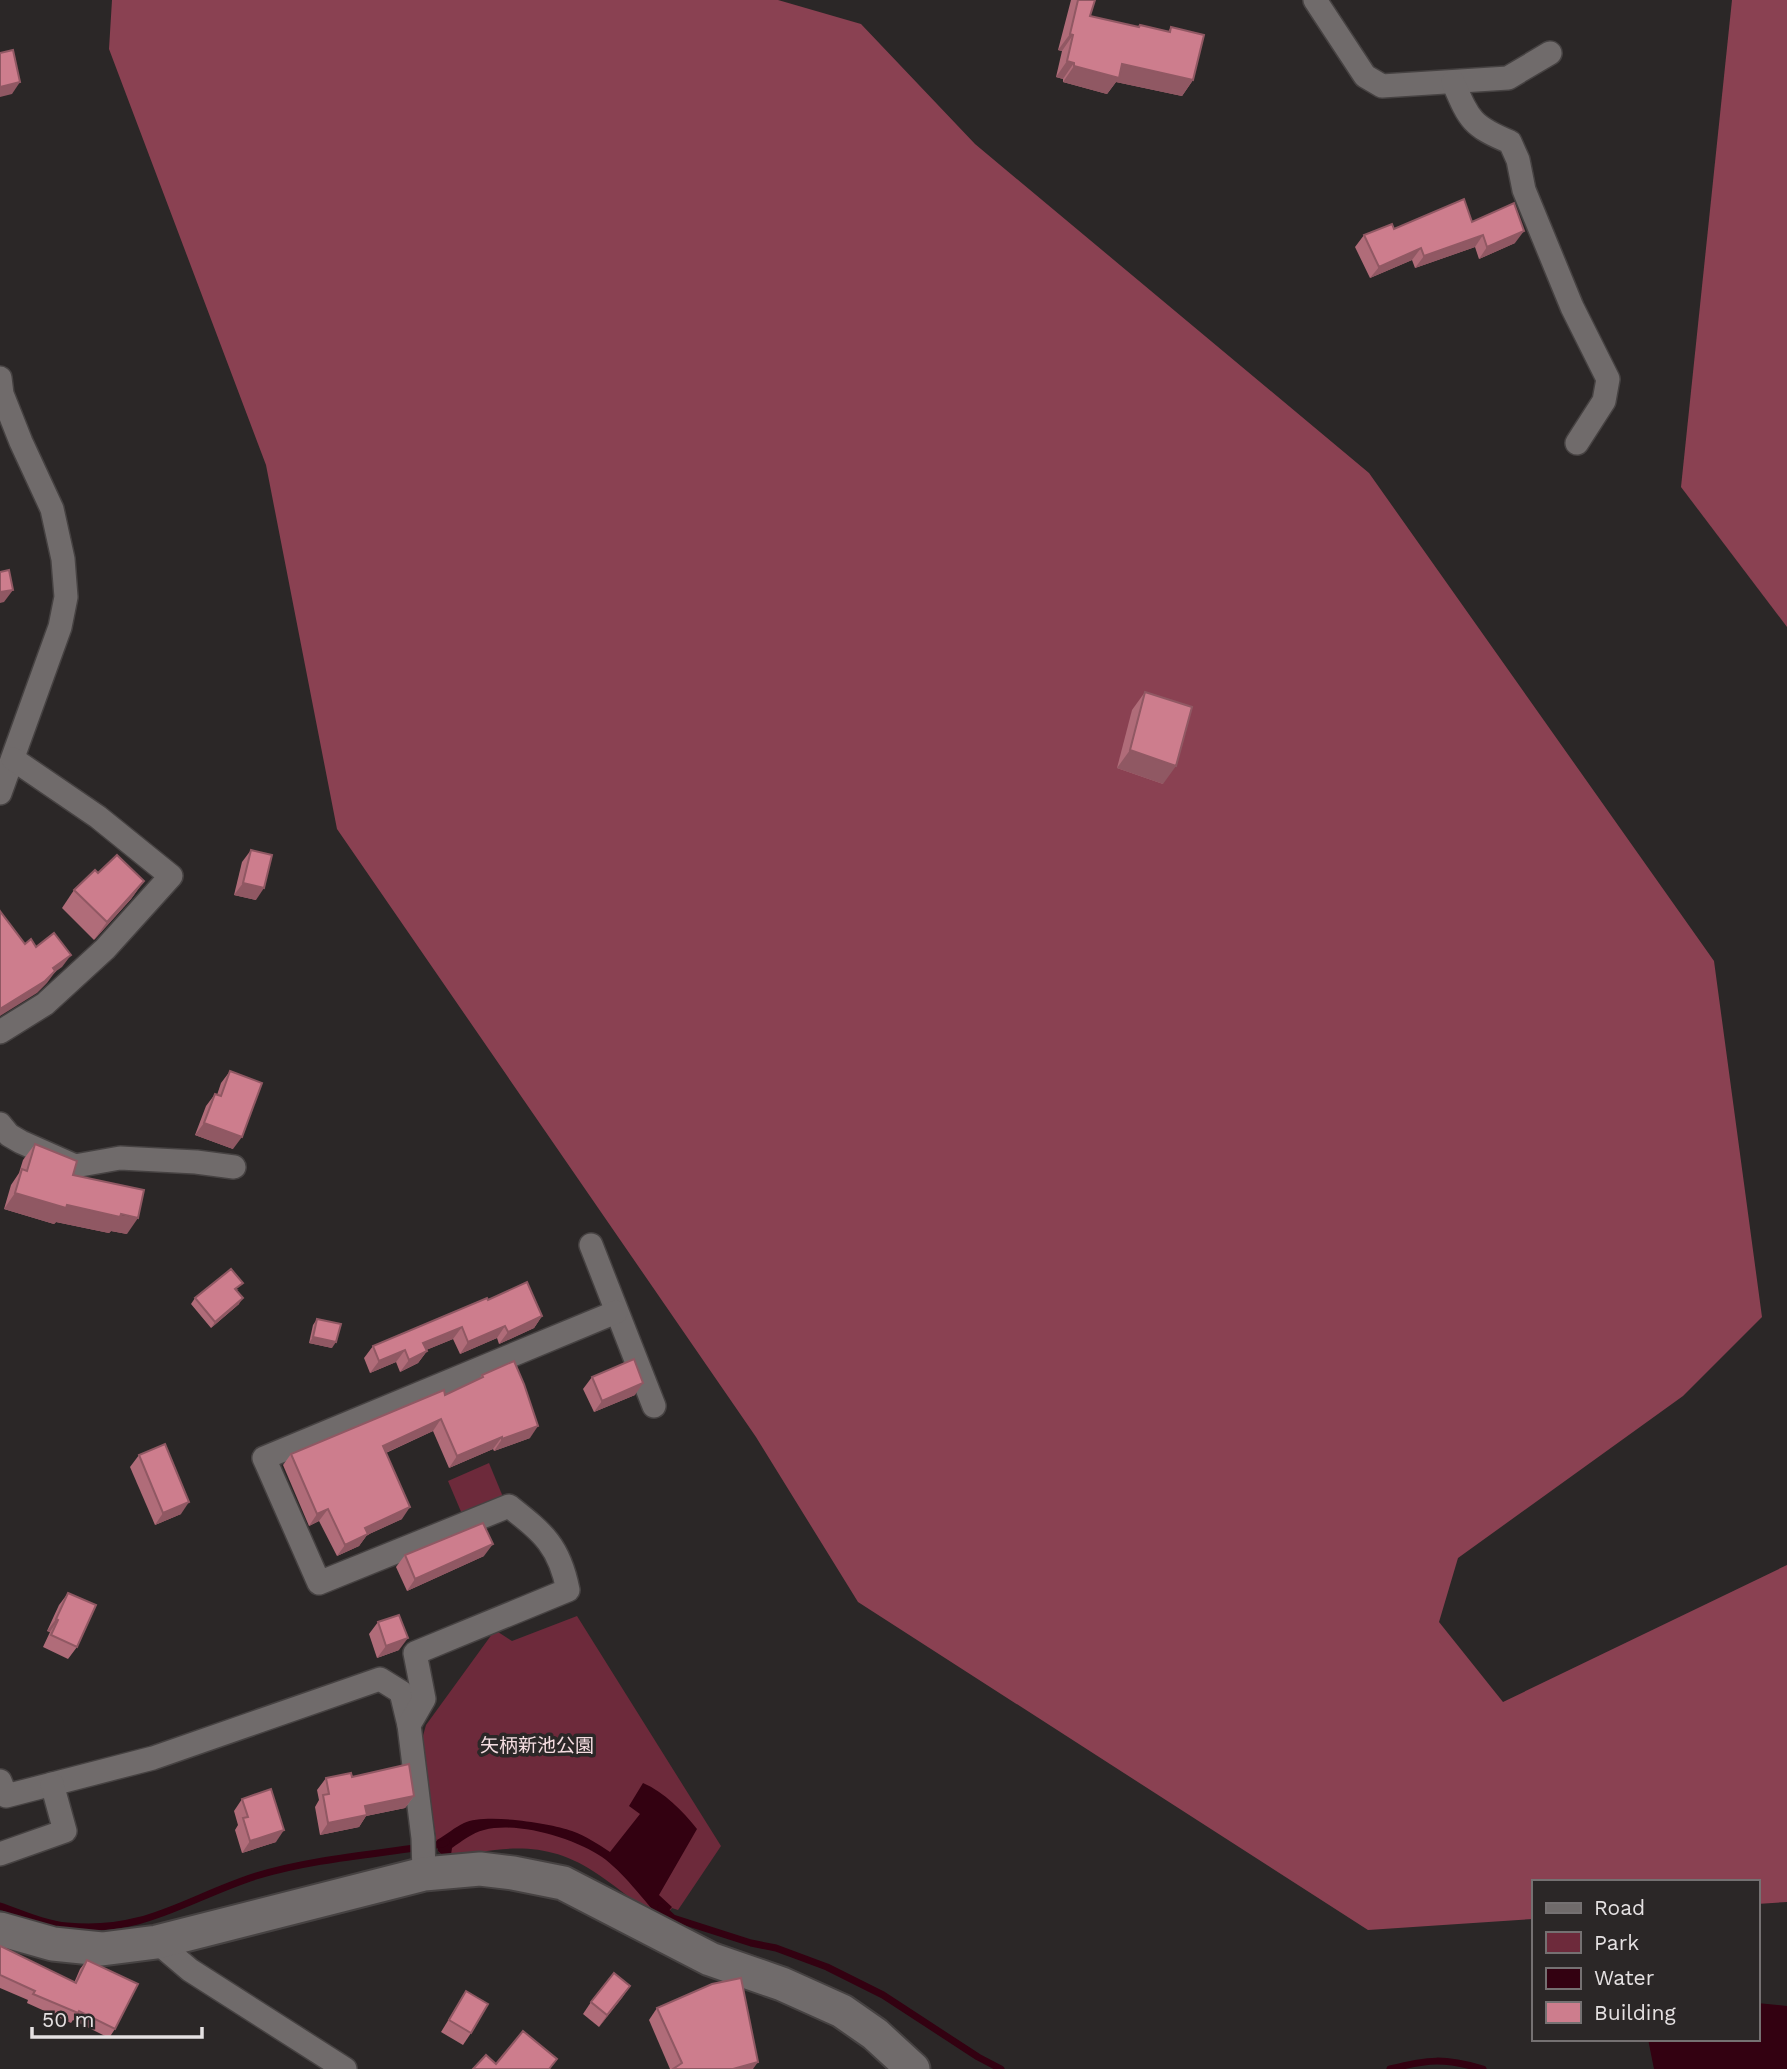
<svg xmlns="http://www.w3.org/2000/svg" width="1787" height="2069" font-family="'Work Sans','Noto Sans JP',sans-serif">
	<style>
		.green { fill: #6d2a3b }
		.forest { fill: #8a4152 }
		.water { fill: #330111 }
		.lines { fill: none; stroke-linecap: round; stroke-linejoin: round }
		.stream { stroke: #330111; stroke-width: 7 }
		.street-casing { stroke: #464242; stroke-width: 26 }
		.secondary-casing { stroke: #464242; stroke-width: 37 }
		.street { stroke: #706b6b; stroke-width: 23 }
		.secondary { stroke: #706b6b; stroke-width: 33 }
		.wall { fill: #b06c79 }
		.shaded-wall { fill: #905863 }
		.building { fill: #cd7d8d; stroke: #905863; stroke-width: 2 }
		.labels { text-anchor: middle; stroke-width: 7; stroke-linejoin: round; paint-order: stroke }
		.park-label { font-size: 19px; fill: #f4dce0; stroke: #2b2727 }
	</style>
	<rect width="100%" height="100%" fill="#2b2727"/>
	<g class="green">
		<path d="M489,1463L503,1497L462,1514L448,1481Z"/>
		<path d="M577,1616L721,1846L678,1910L672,1908L661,1920C639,1906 620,1889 599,1875C548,1839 503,1846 447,1859L438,1851L421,1743L426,1725L495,1630L512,1641Z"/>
	</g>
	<g class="forest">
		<path d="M112,0H778L861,24L975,144L1369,473L1714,961L1762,1317L1683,1396L1458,1558L1439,1622L1503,1702L1787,1565V1902L1757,1904V1882H1533V1919L1368,1930L858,1602L756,1437L337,829L266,465L109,49Z"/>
		<path d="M1732,0H1787V627L1681,487Z"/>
	</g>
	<g class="water">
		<path d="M643,1783C664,1792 683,1811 697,1829L659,1895L672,1907L661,1920C645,1901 622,1871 602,1857C574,1838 517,1821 484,1830C472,1833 462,1841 452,1848L451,1855L447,1859L438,1851L437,1840C446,1835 455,1827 464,1823C485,1813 550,1823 572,1831C586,1836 598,1844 610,1852L640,1814L629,1806Z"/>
		<path d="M1757,2003L1787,2006V2069H1654L1648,2039H1757Z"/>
	</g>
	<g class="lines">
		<g class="stream">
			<path d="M0,1906C21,1913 44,1924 67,1926C145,1934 187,1898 256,1876C316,1858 380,1854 442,1844L446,1842"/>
			<path d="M661,1907L673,1918L751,1943L776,1948L827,1967L883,1995L978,2057L1001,2069"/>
			<path d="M1390,2069C1429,2059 1444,2058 1483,2069"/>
		</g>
		<g class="street-casing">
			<g id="street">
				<path d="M1315,0L1365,76L1382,86L1508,78L1550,53"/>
				<path d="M1453,82C1469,119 1471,126 1510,142L1518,160L1524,190L1572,307L1608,379L1604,401L1577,443"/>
				<path d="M0,378L2,394L21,442L52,509L63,559L66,597L60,627L0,793"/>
				<path d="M0,1032L45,1004L105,949L171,876L98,817L13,759"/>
				<path d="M0,1124L9,1135L21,1142L75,1166L120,1158L196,1162L234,1167"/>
				<path d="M591,1245L654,1406"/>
				<path d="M0,1781L6,1796L153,1758L380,1679L401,1692L409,1725"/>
				<path d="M0,1854L65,1831L52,1784"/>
				<path d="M424,1874L423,1838L409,1725L424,1699L415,1653L568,1590C559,1545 543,1533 509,1506L319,1583L264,1458L616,1312"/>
				<path d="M157,1942L190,1970L345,2069"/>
			</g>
		</g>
		<g class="secondary-casing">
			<path id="secondary" d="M0,1929L53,1944L102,1949L157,1942L424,1874L480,1869L513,1873L563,1883L710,1959L782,1984L842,2011L875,2034L913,2069"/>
		</g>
		<use href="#street" class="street"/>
		<use href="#secondary" class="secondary"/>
	</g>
	<g class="wall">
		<path d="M1071,0H1095L1090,16L1138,27L1140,25L1168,32L1171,27L1193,80L1182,96L1116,82L1107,94L1063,82V79L1056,77L1062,51L1058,50Z"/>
		<path d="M1472,222L1515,243L1479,259L1475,247L1415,268L1412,260L1370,278L1355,247L1364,235L1394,229Z"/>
		<path d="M1145,692L1163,784L1117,768L1132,710Z"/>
		<path d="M251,850L256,900L234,895L242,862Z"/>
		<path d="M98,873L144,881L131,899L94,940L62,908L74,890Z"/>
		<path d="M230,1071L233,1149L195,1135L206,1106L215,1094L217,1095L221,1083Z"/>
		<path d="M35,1144L73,1175L127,1234L111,1231L109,1233L56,1222L54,1224L4,1209L11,1185L19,1173L23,1160Z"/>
		<path d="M239,1289L237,1290L239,1304L211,1328L191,1304L195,1298Z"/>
		<path d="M488,1300L542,1316L534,1328L499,1344L497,1338L460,1354L453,1339L426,1350L427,1351L418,1363L400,1372L396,1362L370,1373L364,1358L373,1346Z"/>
		<path d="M317,1319L332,1348L309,1343L313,1325Z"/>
		<path d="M482,1375L530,1438L494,1451L493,1449L449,1468L433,1431L386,1453L402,1519L367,1535L359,1546L337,1556L319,1521L309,1526L283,1465L291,1454L445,1395L479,1379Z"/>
		<path d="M592,1377L635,1395L594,1412L583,1389Z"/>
		<path d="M139,1455L181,1514L155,1525L130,1467Z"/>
		<path d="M405,1555L484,1556L407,1591L396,1567Z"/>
		<path d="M68,1593L77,1647L68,1659L43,1647L50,1632L47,1631L59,1605Z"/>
		<path d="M378,1622L399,1650L377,1658L369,1634Z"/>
		<path d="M352,1777L414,1796L405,1808L366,1816L359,1827L320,1835L315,1807L319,1800L317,1790L326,1778Z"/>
		<path d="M242,1799L276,1842L242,1853L235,1830L238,1825L234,1811Z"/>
		<path d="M0,1946L74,1983L80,1969L87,1960L115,2029L109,2038L73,2020L71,2023L27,2003L28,2000L0,1988Z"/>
		<path d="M630,1986L599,2027L583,2014L591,2002Z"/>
		<path d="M466,1991L471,2033L463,2045L441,2032Z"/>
		<path d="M657,2008L753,2069H670L649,2020Z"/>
	</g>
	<g class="shaded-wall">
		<path d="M1070,34L1073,35L1062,51L1058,50Z"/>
		<path d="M1067,61L1074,63L1063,79L1056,77Z"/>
		<path d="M1122,64L1193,80L1182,96L1116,82L1107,94L1063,82L1074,66Z"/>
		<path d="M20,82L12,94L0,97V87Z"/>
		<path d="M1524,231L1515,243L1479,259L1487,247Z"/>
		<path d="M1483,235L1475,247L1415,268L1424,256Z"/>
		<path d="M1421,248L1412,260L1370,278L1379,267Z"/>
		<path d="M13,590L4,602L0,603V592Z"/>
		<path d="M1130,750L1176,766L1163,784L1117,768Z"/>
		<path d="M144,881L131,899L94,940L107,922Z"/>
		<path d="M243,883L264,888L256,900L234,895Z"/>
		<path d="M71,955L62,967L55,972L47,983L37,993L0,1016V1009Z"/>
		<path d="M204,1123L242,1137L233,1149L195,1135Z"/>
		<path d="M15,1193L67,1205L138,1218L127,1234L111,1231L109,1233L56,1222L54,1224L4,1209Z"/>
		<path d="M243,1298L239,1304L211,1328L215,1322Z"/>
		<path d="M542,1316L534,1328L499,1344L508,1332Z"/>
		<path d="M505,1326L497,1338L460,1354L468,1342Z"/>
		<path d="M462,1327L453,1339L414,1355L423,1343Z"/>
		<path d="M313,1337L336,1342L332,1348L309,1343Z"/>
		<path d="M405,1350L396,1362L370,1373L379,1361Z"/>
		<path d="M427,1351L418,1363L400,1372L409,1360Z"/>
		<path d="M643,1383L635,1395L594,1412L602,1401Z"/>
		<path d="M441,1419L433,1431L374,1458L383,1446Z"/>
		<path d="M538,1426L530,1438L494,1451L502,1439Z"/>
		<path d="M502,1437L493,1449L449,1468L457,1456Z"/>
		<path d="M189,1502L181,1514L155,1525L163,1513Z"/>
		<path d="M410,1507L402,1519L367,1535L359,1546L337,1556L345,1545L365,1528Z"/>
		<path d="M328,1509L319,1521L309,1526L317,1514Z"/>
		<path d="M493,1544L484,1556L407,1591L415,1579Z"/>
		<path d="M56,1619L58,1620L50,1632L47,1631Z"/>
		<path d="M408,1638L399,1650L377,1658L386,1646Z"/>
		<path d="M414,1796L405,1808L366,1816L359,1827L320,1835L328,1823L365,1806Z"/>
		<path d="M284,1830L276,1842L242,1853L250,1841Z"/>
		<path d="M630,1986L622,1998L599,2027L607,2015Z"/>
		<path d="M758,2062L753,2069H733Z"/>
	</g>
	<g class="building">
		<path d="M1078,0H1095L1090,16L1139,27L1140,25L1170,32L1171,27L1204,35L1193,80L1122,64L1119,78L1074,66V63L1067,61L1073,35L1070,34Z"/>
		<path d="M13,50L20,82L0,87V53Z"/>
		<path d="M1464,199L1472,222L1514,203L1524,231L1487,247L1483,235L1424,256L1421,248L1379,267L1364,235L1392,224L1394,229Z"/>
		<path d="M9,570L13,590L0,592V572Z"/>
		<path d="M1145,692L1192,707L1176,766L1130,750Z"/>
		<path d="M251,850L272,855L264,888L243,883Z"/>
		<path d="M117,855L144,881L107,922L74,890L95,870L98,873Z"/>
		<path d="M0,911L25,944L31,939L36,947L54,933L71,955L53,968L55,971L45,981L0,1009Z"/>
		<path d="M230,1071L262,1083L242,1137L204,1123L215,1094L221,1096Z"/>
		<path d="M35,1144L77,1161L73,1175L144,1190L138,1218L121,1214L120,1217L67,1205L66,1208L15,1193L22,1169L27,1171Z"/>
		<path d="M231,1269L243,1283L235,1289L243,1298L215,1322L195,1298Z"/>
		<path d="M527,1282L542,1316L508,1332L505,1326L468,1342L462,1327L423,1343L427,1351L409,1360L405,1350L379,1361L373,1346L487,1298L488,1300Z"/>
		<path d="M317,1319L341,1324L336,1342L313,1337Z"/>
		<path d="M634,1359L643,1383L602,1401L592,1377Z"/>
		<path d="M514,1361L524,1384L538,1426L502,1439V1437L457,1456L441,1419L383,1446L410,1507L365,1528L368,1534L345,1545L328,1509L317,1514L291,1454L444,1390L445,1395L483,1377L482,1375Z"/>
		<path d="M165,1444L189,1502L163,1513L139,1455Z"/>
		<path d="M483,1523L493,1544L415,1579L405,1555Z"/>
		<path d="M68,1593L96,1605L77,1647L51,1635L58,1620L56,1619Z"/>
		<path d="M399,1615L408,1638L386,1646L378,1622Z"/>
		<path d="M409,1764L414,1796L365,1806L367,1815L328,1823L323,1795L329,1794L326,1778L351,1773L352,1777Z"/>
		<path d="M271,1789L284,1830L250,1841L243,1818L248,1817L242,1799Z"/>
		<path d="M0,1946L76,1983L87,1960L138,1984L115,2029L79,2011L78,2013L33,1994L35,1991L0,1975Z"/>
		<path d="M614,1973L630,1986L607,2015L591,2002Z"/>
		<path d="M741,1978L758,2062L733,2069H673L682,2063L657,2008L712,1984Z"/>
		<path d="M466,1991L488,2004L471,2033L449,2020Z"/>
		<path d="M523,2031L557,2059L549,2069H473L486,2055L496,2064Z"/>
	</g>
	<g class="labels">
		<g class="park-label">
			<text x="537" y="1752">矢柄新池公園</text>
		</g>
	</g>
	<rect x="1532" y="1880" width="228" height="161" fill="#2b2727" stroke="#757172" stroke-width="2"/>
	<rect x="1546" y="1903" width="35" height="10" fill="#706b6b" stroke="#757172" stroke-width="2"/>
	<text x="1594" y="1915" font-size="21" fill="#e5e1e2">Road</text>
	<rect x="1546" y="1932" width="35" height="21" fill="#6d2a3b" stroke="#757172" stroke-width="2"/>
	<text x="1594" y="1950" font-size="21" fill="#e5e1e2">Park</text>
	<rect x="1546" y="1968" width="35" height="21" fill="#330111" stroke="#757172" stroke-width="2"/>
	<text x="1594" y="1985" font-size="21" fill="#e5e1e2">Water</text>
	<rect x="1546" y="2002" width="35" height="21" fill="#cd7d8d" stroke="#757172" stroke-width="2"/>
	<text x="1594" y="2020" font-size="21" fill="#e5e1e2">Building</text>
	<path d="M32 2027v10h170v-10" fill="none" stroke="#e5e1e2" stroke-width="3.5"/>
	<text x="42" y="2027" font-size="21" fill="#e5e1e2" stroke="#2b2727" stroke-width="5" paint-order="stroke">50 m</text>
</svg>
